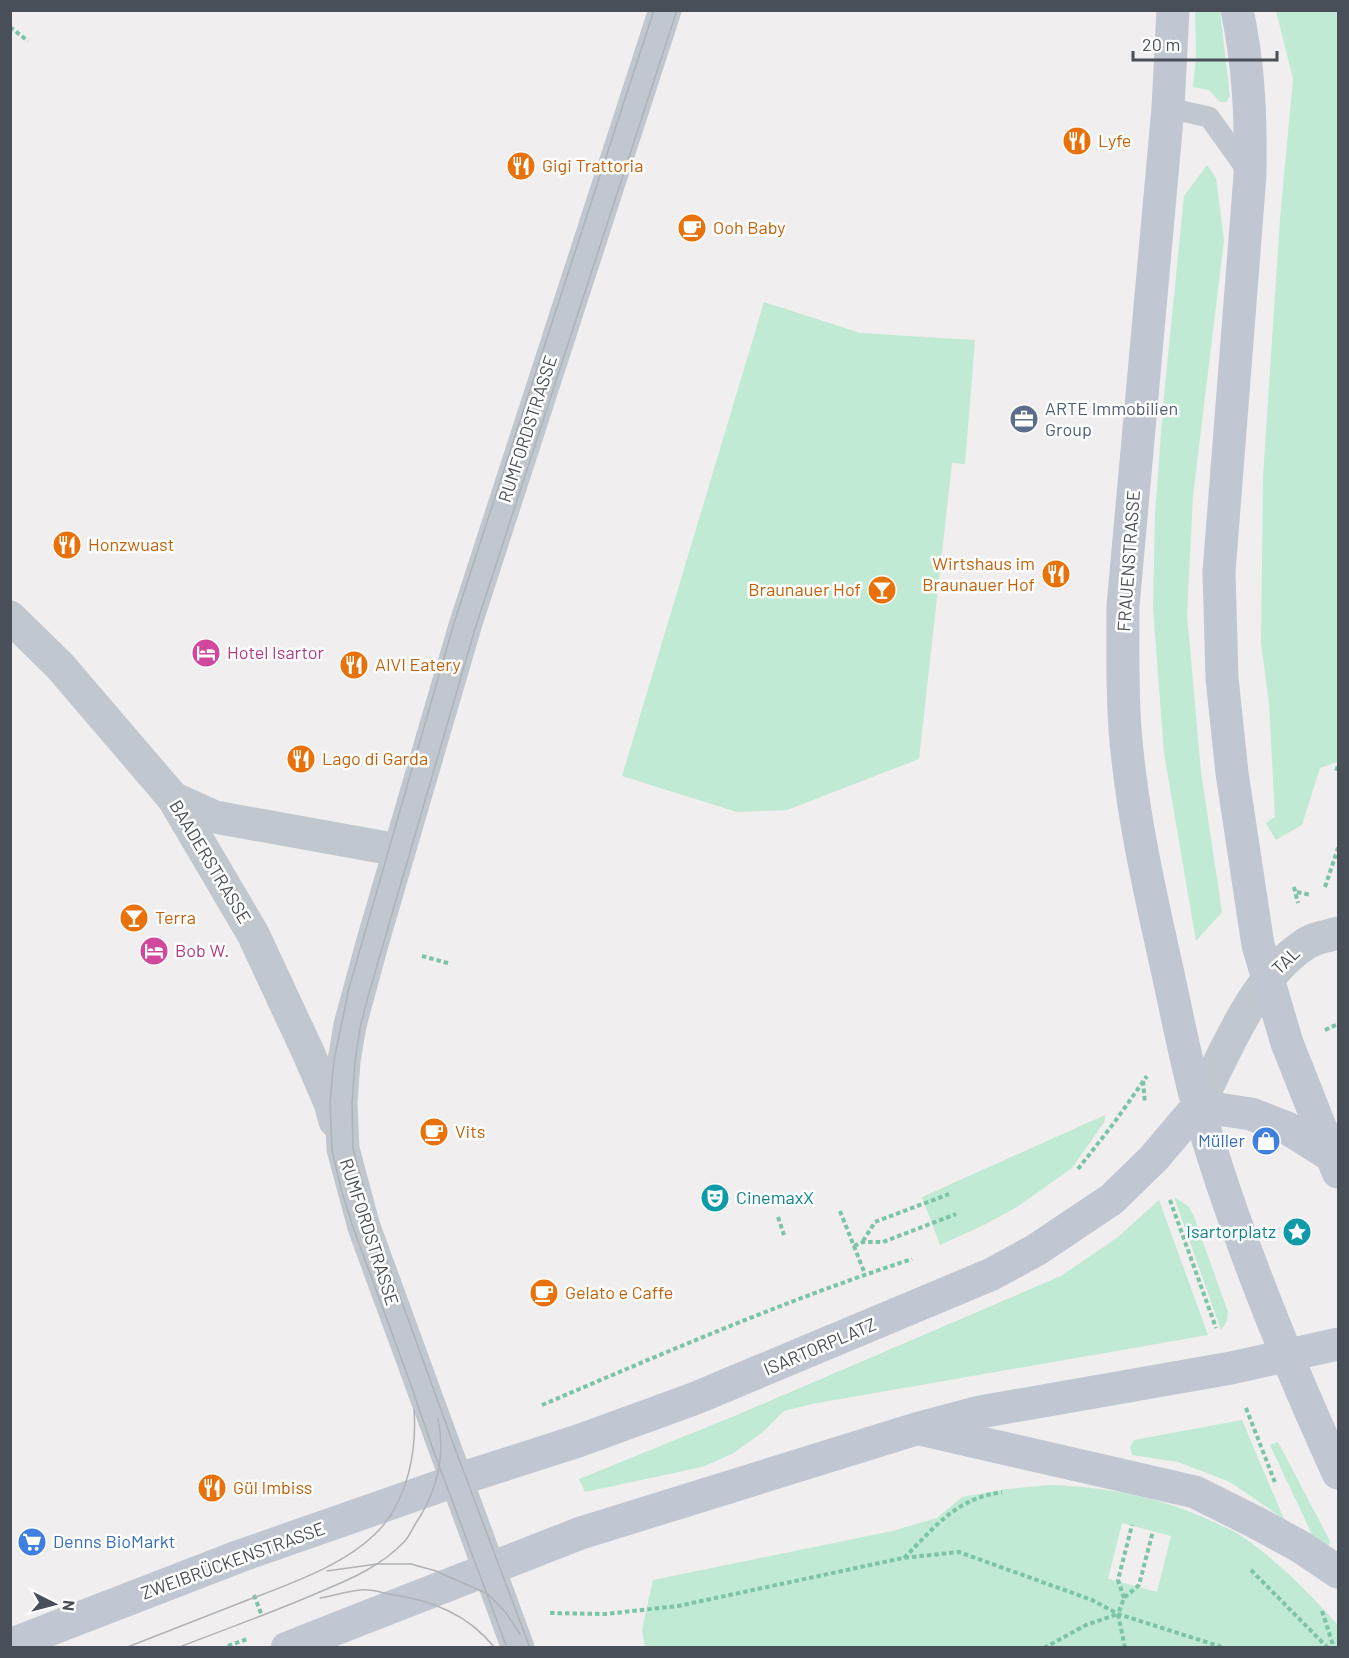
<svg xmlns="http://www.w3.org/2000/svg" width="1349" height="1658" font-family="Barlow,sans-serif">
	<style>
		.green { fill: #c0ead3; fill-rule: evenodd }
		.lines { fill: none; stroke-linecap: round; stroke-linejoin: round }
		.path { stroke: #7bc4a5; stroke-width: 4; stroke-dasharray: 4.5 3; stroke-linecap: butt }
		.lane { stroke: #c0c7ce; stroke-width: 21 }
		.street { stroke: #c0c7ce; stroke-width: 33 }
		.secondary { stroke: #c0c7d3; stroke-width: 33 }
		.tram { stroke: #b0b2b7; stroke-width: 1.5 }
		.labels { text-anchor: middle; stroke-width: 5; stroke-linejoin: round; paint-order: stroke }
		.food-label { font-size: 18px; fill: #c56008; stroke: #fff; text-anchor: start }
		.service-label { font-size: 18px; fill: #4e5e75; stroke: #fff; text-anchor: start }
		.street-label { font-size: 18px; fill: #484f59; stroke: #fff }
		.hotel-label { font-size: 18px; fill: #b23c85; stroke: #fff; text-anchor: start }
		.shop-label { font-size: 18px; fill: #366cbe; stroke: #fff; text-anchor: end }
		.culture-label { font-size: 18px; fill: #0d838f; stroke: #fff; text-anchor: start }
	</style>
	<rect width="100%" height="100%" fill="#f0eeee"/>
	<g class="green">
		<path d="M1195,11H1220L1230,96L1226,102H1220L1209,90L1193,87L1196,56Z"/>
		<path d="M1276,11H1338V762L1320,768L1302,825L1276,840L1266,823L1275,817L1269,703L1261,643L1263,477L1280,219L1293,79Z"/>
		<path d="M1207,165L1216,178L1224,240L1193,496L1187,614L1201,772L1222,912L1196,941L1164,753L1153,608L1155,515L1163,406L1184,196Z"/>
		<path d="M764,302L860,333L975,340L965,464L952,463L919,759L787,810L737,812L622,776Z"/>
		<path d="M1105,1115V1121L1072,1168L1017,1207L984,1225L940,1245L922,1197Z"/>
		<path d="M1174,1197L1188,1206L1193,1214L1228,1312L1227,1321L1221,1330Z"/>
		<path d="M1159,1200L1208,1335L812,1404L784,1411L763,1432L732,1454L702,1467L585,1492L579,1479L732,1417L1061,1276L1118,1237Z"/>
		<path d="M1242,1420L1284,1519L1230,1482L1178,1462L1132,1455L1130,1447L1134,1440Z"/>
		<path d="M1278,1442L1330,1541L1328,1546L1317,1545L1270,1445Z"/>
		<path d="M1051,1485C1108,1487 1164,1498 1216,1523C1224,1527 1233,1530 1240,1535C1277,1560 1309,1593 1338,1625V1647L645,1648L642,1630L653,1580L892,1531L937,1518L962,1497L1006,1489ZM1122,1523L1171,1536L1157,1592L1108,1579Z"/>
	</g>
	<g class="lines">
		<g class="path">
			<path d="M10,27L28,41"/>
			<path d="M1335,768L1338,769"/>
			<path d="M1294,887L1298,903"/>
			<path d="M1325,887L1338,848"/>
			<path d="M1297,892L1311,895"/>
			<path d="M422,956L451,964"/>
			<path d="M1325,1030L1338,1024"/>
			<path d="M1143,1081L1145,1103"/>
			<path d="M1078,1169L1114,1123L1147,1076"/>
			<path d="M1170,1200L1216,1328"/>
			<path d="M840,1211L865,1274"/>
			<path d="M778,1217L784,1235"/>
			<path d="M863,1241L875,1222L949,1194"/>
			<path d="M854,1246L863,1242H883L956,1214"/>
			<path d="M542,1405C664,1353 786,1300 912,1259"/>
			<path d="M1246,1408L1276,1485"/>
			<path d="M904,1558C936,1526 955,1499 1002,1492"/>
			<path d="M1251,1570L1328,1648"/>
			<path d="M254,1595L262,1616"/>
			<path d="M1124,1598L1118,1580L1132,1525"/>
			<path d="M1322,1611L1334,1648"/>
			<path d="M550,1613L605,1614L678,1606L903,1558L959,1552L1092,1600L1118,1614L1225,1648"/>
			<path d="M228,1646L247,1639"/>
			<path d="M1044,1648L1086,1625L1118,1614"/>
			<path d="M1125,1648L1118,1614L1124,1598L1139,1585L1153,1531"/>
		</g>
		<path class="lane" d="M1168,108L1209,117L1250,174"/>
		<g class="street">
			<path d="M10,617L60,666L173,798L253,934L308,1052L330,1103L335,1121"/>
			<path d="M173,798L215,817L398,850"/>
			<path d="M1198,1106C1225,1053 1253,979 1304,945C1313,938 1328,936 1338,933"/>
			<path d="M518,1648L364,1227L343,1149L341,1103L344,1061L350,1025L372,944L465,626L665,10"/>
		</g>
		<g class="secondary">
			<path d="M1173,10L1168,108L1123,606C1123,647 1122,688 1125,729C1131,807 1148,884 1165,960C1176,1009 1185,1058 1198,1106C1234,1232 1284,1354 1338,1473"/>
			<path d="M1237,10C1249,66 1251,118 1250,175L1219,572L1222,678L1232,773L1258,945L1287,1043L1338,1172"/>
			<path d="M1198,1106L1251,1114L1287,1128L1330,1155"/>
			<path d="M924,1430L1195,1492L1255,1522L1301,1547L1338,1572"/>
			<path d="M10,1645L240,1556L466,1477L578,1441L696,1398L992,1274L1036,1250L1112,1199L1154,1158L1198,1106"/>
			<path d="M287,1648L581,1533L916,1429L980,1412L1231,1368L1338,1344"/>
		</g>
		<g class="tram">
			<path d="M327,1571L377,1564H411L436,1571L488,1594L506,1613L520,1634"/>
			<path d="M320,1598C333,1596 347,1591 361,1590C370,1589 380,1592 389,1594C431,1600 468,1614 495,1648"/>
			<path d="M125,1648C163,1633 201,1618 240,1603C286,1585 346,1566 380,1529C408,1498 417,1450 414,1410"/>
			<path d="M177,1648C226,1629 274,1612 322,1591C351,1579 381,1566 404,1542C409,1537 412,1529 416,1523C437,1491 446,1457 438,1419"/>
			<path d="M507,1648L434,1452L407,1374L354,1230L341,1189L332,1150L330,1103L334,1060L349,988L454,623L654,10"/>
			<path d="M530,1648L453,1443L374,1225L353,1149L352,1103L355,1062L360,1028L369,993L475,629L677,10"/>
		</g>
	</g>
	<defs>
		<g id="restaurant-disc" transform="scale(1.5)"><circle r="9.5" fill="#e8710a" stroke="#fff"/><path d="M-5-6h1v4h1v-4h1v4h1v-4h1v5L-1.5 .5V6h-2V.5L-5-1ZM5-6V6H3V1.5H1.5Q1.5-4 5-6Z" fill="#fff"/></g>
		<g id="cafe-disc" transform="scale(1.5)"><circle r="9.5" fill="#e8710a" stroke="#fff"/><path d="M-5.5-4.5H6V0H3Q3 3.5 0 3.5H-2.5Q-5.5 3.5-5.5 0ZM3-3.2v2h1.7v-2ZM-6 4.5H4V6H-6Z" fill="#fff"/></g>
		<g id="office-disc" transform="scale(1.5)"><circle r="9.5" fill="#5c6f8a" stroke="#fff"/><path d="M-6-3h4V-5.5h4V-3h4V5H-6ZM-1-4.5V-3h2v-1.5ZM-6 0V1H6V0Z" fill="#fff"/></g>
		<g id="bar-disc" transform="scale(1.5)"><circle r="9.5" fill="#e8710a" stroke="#fff"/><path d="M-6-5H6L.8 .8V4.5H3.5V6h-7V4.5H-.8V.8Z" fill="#fff"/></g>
		<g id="hotel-disc" transform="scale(1.5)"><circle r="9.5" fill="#d1479c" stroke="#fff"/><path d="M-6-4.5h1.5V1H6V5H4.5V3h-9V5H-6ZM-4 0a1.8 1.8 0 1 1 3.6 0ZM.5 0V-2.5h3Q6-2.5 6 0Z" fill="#fff"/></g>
		<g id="shop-disc" transform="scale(1.5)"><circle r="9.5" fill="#3f7fe0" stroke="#fff"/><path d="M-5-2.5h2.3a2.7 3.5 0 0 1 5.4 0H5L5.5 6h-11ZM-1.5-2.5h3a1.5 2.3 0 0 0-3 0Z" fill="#fff"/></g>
		<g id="theatre-disc" transform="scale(1.5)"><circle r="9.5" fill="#0f9aa8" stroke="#fff"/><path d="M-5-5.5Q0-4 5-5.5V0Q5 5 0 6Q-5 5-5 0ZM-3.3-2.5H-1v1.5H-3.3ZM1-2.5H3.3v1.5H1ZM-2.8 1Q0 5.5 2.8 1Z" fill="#fff"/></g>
		<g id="sight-disc" transform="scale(1.5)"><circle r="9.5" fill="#0f9aa8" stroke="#fff"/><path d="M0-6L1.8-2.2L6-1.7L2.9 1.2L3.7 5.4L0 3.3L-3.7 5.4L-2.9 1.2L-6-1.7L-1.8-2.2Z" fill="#fff"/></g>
		<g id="supermarket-disc" transform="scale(1.5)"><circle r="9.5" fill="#3f7fe0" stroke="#fff"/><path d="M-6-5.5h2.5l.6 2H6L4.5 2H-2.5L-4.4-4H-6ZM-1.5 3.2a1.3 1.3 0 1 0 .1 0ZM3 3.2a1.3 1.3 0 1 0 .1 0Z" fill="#fff"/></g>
	</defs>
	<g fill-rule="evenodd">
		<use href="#restaurant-disc" x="1077" y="141"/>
		<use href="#restaurant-disc" x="521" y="166"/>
		<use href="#cafe-disc" x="692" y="228"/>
		<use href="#office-disc" x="1024" y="419"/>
		<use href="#restaurant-disc" x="67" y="545"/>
		<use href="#restaurant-disc" x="1056" y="574"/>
		<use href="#bar-disc" x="882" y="590"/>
		<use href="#hotel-disc" x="206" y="653"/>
		<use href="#restaurant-disc" x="354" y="665"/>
		<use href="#restaurant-disc" x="301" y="759"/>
		<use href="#bar-disc" x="134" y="918"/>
		<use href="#hotel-disc" x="154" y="951"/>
		<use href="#cafe-disc" x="434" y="1132"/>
		<use href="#shop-disc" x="1266" y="1141"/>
		<use href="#theatre-disc" x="715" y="1198"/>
		<use href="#sight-disc" x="1297" y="1232"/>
		<use href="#cafe-disc" x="544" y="1293"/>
		<use href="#restaurant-disc" x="212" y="1488"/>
		<use href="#supermarket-disc" x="32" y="1542"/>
	</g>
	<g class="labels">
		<g class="food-label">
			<text x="1098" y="147">Lyfe</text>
			<text x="542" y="172">Gigi Trattoria</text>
			<text x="713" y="234">Ooh Baby</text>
			<text x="88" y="551">Honzwuast</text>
			<text x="1035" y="570" text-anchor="end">Wirtshaus im<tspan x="1035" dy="21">Braunauer Hof</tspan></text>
			<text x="861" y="596" text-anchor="end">Braunauer Hof</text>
			<text x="375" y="671">AIVI Eatery</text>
			<text x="322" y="765">Lago di Garda</text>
			<text x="155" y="924">Terra</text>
			<text x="455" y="1138">Vits</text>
			<text x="565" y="1299">Gelato e Caffe</text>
			<text x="233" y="1494">Gül Imbiss</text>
		</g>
		<g class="service-label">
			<text x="1045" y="415">ARTE Immobilien<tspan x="1045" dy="21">Group</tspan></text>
		</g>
		<g class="street-label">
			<text transform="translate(528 429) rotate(-72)" y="6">RUMFORDSTRASSE</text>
			<text transform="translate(1129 561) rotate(-86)" y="6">FRAUENSTRASSE</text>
			<text transform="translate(210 862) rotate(59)" y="6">BAADERSTRASSE</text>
			<text transform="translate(1286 961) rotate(-44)" y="6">TAL</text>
			<text transform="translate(369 1232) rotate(72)" y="6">RUMFORDSTRASSE</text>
			<text transform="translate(820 1347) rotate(-23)" y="6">ISARTORPLATZ</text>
			<text transform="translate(233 1561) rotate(-20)" y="6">ZWEIBRÜCKENSTRASSE</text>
		</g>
		<g class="hotel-label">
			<text x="227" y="659">Hotel Isartor</text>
			<text x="175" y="957">Bob W.</text>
		</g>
		<g class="shop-label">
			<text x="1245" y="1147">Müller</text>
			<text x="53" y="1548" text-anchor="start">Denns BioMarkt</text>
		</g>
		<g class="culture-label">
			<text x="736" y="1204">CinemaxX</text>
			<text x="1276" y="1238" text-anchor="end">Isartorplatz</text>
		</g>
	</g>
	<rect width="1349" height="1658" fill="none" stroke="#484f59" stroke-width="24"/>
	<g transform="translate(54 1604) rotate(96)" stroke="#ffffff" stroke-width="4.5" paint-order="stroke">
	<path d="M0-4.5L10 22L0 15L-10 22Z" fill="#484f59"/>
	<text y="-9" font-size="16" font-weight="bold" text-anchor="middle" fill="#484f59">N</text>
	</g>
	<path d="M1133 51v9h144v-9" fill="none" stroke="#484f59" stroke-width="3"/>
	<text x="1142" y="51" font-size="18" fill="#484f59" stroke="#ffffff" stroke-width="4.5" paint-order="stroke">20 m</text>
</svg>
